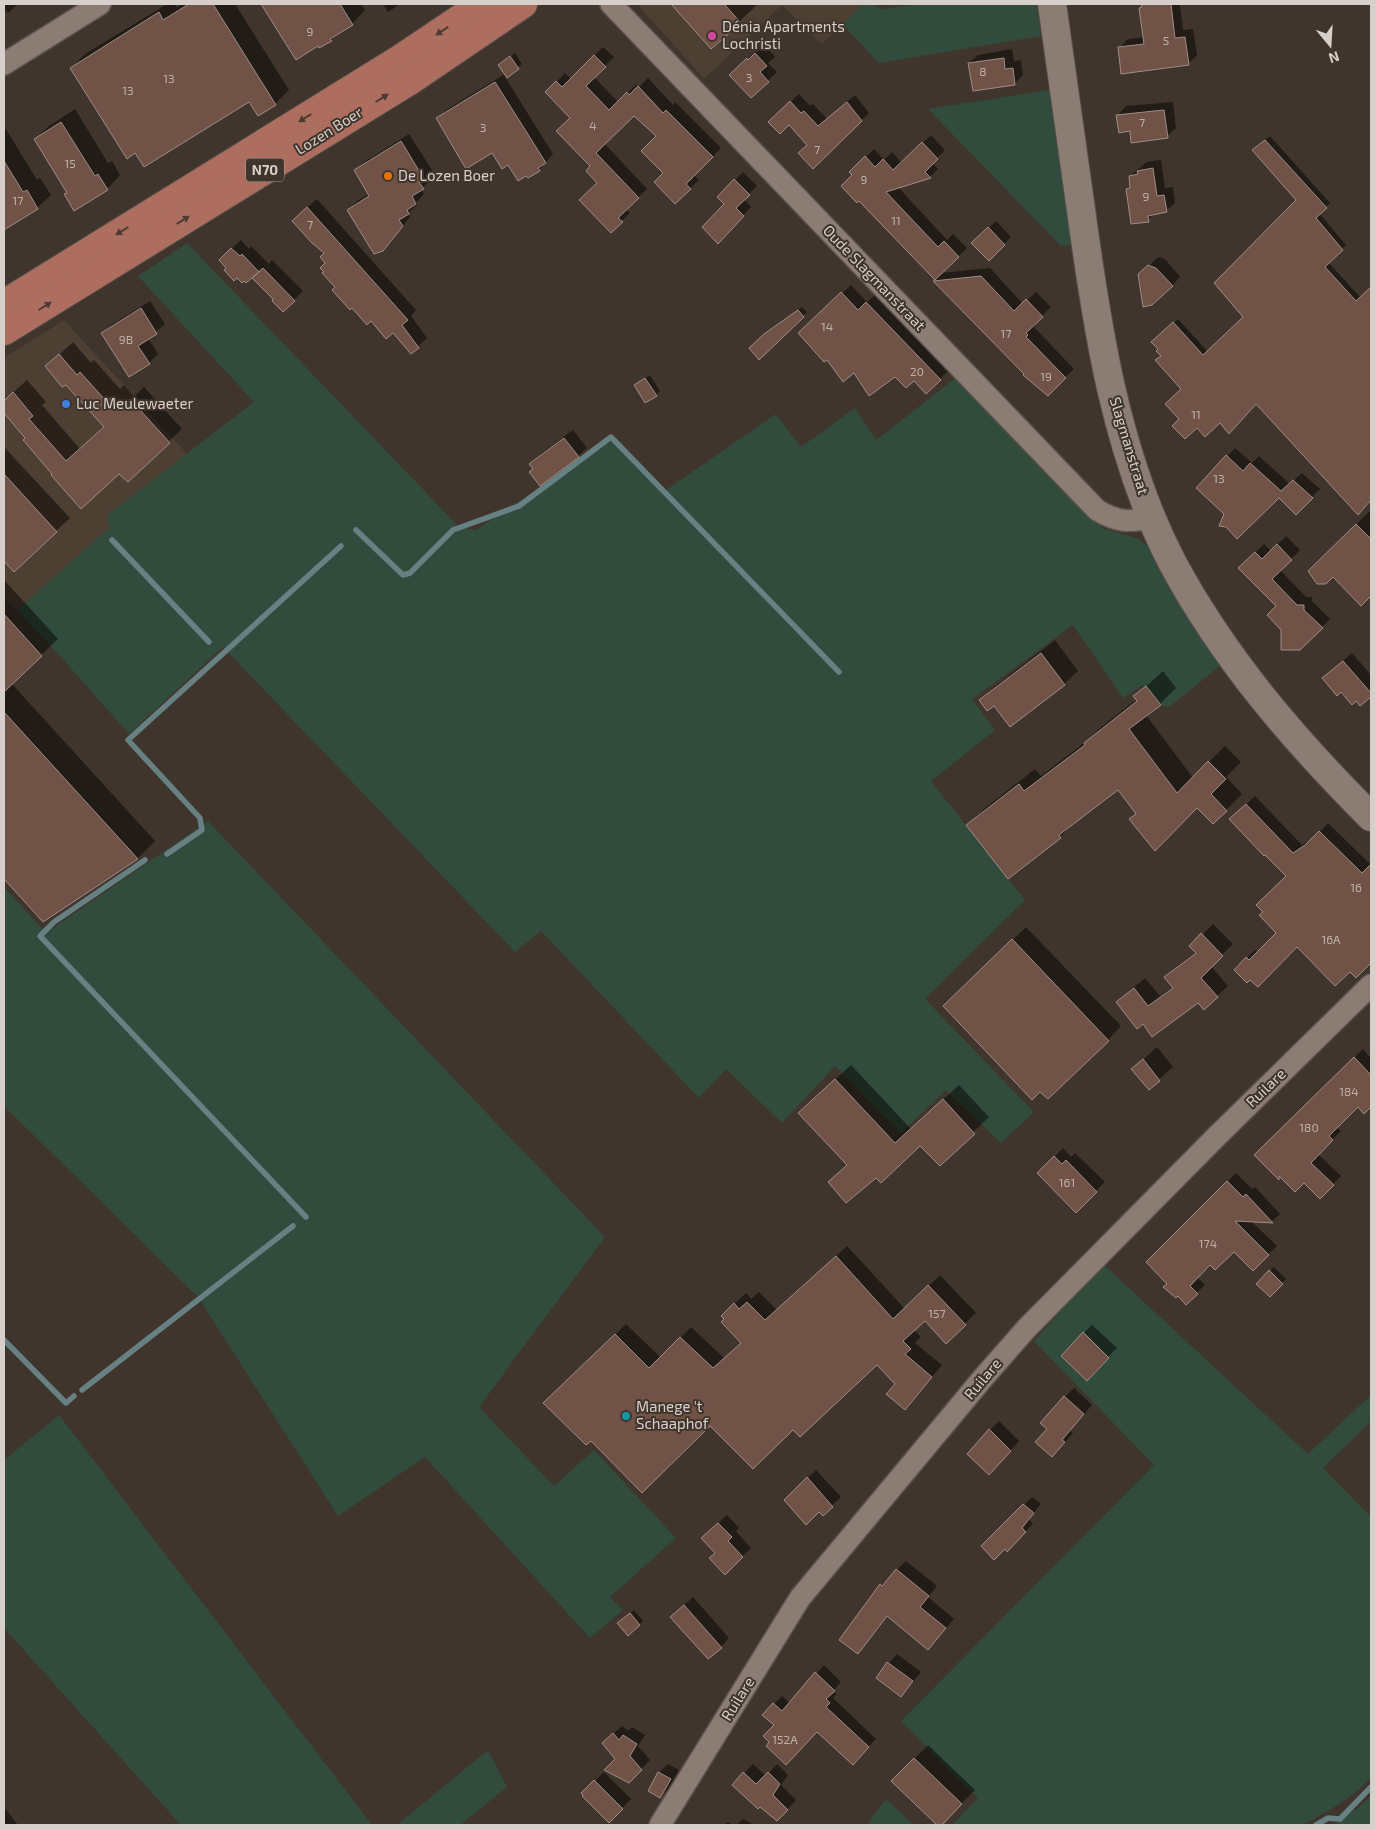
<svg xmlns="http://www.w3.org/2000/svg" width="1375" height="1829" font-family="'Exo 2',sans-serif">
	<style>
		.commercial { fill: #4d3f31 }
		.green { fill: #314c3c }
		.shadow { fill: #0007 }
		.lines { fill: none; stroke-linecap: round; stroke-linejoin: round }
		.stream { stroke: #668083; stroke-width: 5.5 }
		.building { fill: #715247; stroke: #9d8c87 }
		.minor-casing { stroke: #5c524b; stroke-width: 24 }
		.secondary-casing { stroke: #5c524b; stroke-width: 30 }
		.primary-casing { stroke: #5c524b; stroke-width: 30 }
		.minor { stroke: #8b7d74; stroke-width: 21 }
		.secondary { stroke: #8b7d74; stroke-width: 28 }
		.primary { stroke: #ad6e60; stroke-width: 28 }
		.oneway { fill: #4b3b31 }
		.hotel-dot { fill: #d1479c; stroke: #40352c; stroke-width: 2 }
		.food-dot { fill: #e8710a; stroke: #40352c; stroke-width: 2 }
		.shop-dot { fill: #3f7fe0; stroke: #40352c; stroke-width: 2 }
		.culture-dot { fill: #0f9aa8; stroke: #40352c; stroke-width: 2 }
		.labels { text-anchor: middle; stroke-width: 4; stroke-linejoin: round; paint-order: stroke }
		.number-label { font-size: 12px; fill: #beb0a9 }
		.shield { fill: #40352c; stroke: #aaa29b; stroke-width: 1 }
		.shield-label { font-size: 14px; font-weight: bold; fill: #d7d0ca }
		.poi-label { font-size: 15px; fill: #d7d0ca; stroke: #40352c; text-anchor: start }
		.street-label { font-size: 15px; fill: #d7d0ca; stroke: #40352c }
	</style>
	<rect width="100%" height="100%" fill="#40352c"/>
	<g class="commercial">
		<path d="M637,4H864L822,44L782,5L704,79Z"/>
		<path d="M64,320L187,454L107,516L110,527L17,610L4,598V358Z"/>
	</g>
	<g class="green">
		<path d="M864,4H879L875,7L885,9L917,4H1036L1041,36L879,63L842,24Z"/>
		<path d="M1049,90L1072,245L1061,246L928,109Z"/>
		<path d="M187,243L459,527L476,530L611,440L663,492L776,414L801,447L855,408L876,440L957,377L1104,529L1137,538L1152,549L1180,603L1220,666L1169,707L1157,705L1143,685L1123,698L1073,625L972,699L995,730L931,781L1025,900L925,999L1034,1112L1001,1143L946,1090L901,1133L835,1066L782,1123L726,1069L699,1098L541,931L515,952L223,647L129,734L59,655L17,610L110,527L106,516L254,402L138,276Z"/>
		<path d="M208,821L605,1237L479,1407L554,1486L594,1450L676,1538L610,1597L623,1610L590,1638L425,1457L338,1516L198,1297L4,1106V887L46,933Z"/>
		<path d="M1103,1264L1308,1454L1371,1395V1421L1323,1468L1371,1517V1778C1351,1798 1328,1812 1302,1825H952L978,1798L901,1721L1154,1465L1034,1341Z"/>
		<path d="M59,1415L372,1825H181L4,1628V1460Z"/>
		<path d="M488,1750L507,1787L460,1825H397Z"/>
		<path d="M1371,1796V1825H1339L1336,1822L1358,1808Z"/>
		<path d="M886,1799L914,1825H867Z"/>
	</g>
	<g class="shadow">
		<path d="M4,4H18L8,13L4,9Z"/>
		<path d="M167,4H175L177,7L183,4H235L289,90L275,104L258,114L250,100L72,68L85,54Z"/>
		<path d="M262,4H361L365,10L352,24L338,33L331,40L320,47L319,44L296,59Z"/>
		<path d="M383,4H400L388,12Z"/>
		<path d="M672,4H758L711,48Z"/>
		<path d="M1142,4H1180L1183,30L1193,29L1197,55L1188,64L1119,48L1128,39L1145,37L1141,8Z"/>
		<path d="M765,45L775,57L768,63L777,72L751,97L731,75L756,51L758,52Z"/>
		<path d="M603,47L614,57L594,77L618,102L636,85L639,87L648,78L673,105L675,102L721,148L694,175L699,180L675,203L665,173L657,136L634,114L604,143L647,189L626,209L630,213L611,231L599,183L572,117L547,92L565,73L571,79Z"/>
		<path d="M1012,49L1014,61L1021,60L1023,75L1014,84L969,63L978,55Z"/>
		<path d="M515,53L522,64L505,77L553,154L539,170L508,164L492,151L438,119L446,110L505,74L503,61Z"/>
		<path d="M799,94L810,106L813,104L827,119L855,95L869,113L813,167L809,145L789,124L770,122Z"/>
		<path d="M1173,102L1176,128L1167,136L1131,130L1118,115L1126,106Z"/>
		<path d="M75,109L108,163L112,161L120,175L107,189L65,194L68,192L35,139L49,126Z"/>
		<path d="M4,126L37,180L40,178L51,195L37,208L4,229Z"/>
		<path d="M409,134L432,170L427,174L431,180L421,189L424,194L416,203L417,205L408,213L410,217L391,241L348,210L357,201L369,194L355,170L364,162Z"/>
		<path d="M931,135L945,150L932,163L938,169L930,177L898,187L947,240L953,234L967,248L941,273L990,268L1023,304L1036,292L1051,307L1034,324L1036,326L1034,327L1074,369L1048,394L935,281L936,280L859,199L853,175L851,172L874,149L884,160L892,152L902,163Z"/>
		<path d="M1270,136L1330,203L1319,213L1346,245L1328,262L1361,298L1371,288V499L1362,509L1257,403L1197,426L1181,419L1183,389L1160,349L1153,342L1178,319L1208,352L1245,317L1297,200L1253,150Z"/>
		<path d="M1161,160L1165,188L1173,187L1175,203L1166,211L1155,213L1148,220L1128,189L1131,185L1130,176L1147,162Z"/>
		<path d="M743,172L757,186L744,199L751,207L726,234V204L718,197Z"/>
		<path d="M317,199L416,310L411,316L427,338L411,353L393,332L371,319L336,287L327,263L326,253L302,212Z"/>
		<path d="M996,221L1011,237L989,259L980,236Z"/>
		<path d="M241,240L249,249L251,246L269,264L272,260L303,291L283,311L275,299L261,268L246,282L220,260Z"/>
		<path d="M1158,257L1165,259L1180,277L1172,286L1139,275Z"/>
		<path d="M851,285L867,302L875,295L948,371L926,392L914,379L895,375L854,372L827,358L808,325Z"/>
		<path d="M150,301L165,324L148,338L158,354L149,363L130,375L102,333L111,325Z"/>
		<path d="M802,307L807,312L759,358L755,344Z"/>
		<path d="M73,342L91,363L94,360L120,389L124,385L134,397L144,387L182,429L128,480L119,472L54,474L4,411V401L27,380L46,402L42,405L80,449L105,426L66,383L47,366Z"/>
		<path d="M650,375L660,391L656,395L639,382Z"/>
		<path d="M573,430L587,448L578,456L534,468L531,464L540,455Z"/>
		<path d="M4,447L70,518L14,570L4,559Z"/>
		<path d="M1235,448L1252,463L1259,456L1290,484L1302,473L1320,489L1296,513L1279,496L1227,526L1226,514L1198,488Z"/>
		<path d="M1371,510V594L1361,604L1333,575L1309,571Z"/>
		<path d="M1286,536L1300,550L1280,570L1306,597H1312V601L1330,619L1300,649L1282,629L1278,606L1240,568L1264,544L1271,551Z"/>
		<path d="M4,580L58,639L11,683L155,841L138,858L43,920L4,877Z"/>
		<path d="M1055,640L1078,671L1064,684L1010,725L994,704L980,700L994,687Z"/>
		<path d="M1352,653L1371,675V695L1360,704L1356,700L1324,678Z"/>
		<path d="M1163,671L1176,688L1160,704L1146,715L1193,778L1225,746L1241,762L1226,777L1242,794L1226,810L1198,806L1131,819L1137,813L1118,788L1076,821L1060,837L968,825L984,809L1035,769L1041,776L1088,740L1101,727L1137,699L1135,697Z"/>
		<path d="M1255,796L1302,845L1315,837L1328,823L1371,865V962L1356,976L1350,970L1297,945L1250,978L1235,970L1255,950L1258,952L1278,933L1287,876L1231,819Z"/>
		<path d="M1213,924L1233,944L1211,966L1228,986L1217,996L1198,1001L1143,1022L1117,1002L1145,978L1160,996L1173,987L1166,977L1177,966L1196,952L1191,946Z"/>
		<path d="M1026,927L1121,1026L1108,1040L958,993Z"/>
		<path d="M1157,1047L1173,1067L1149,1088L1133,1069Z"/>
		<path d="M1363,1049L1371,1058V1105L1364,1112L1358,1105L1336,1127L1341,1131L1318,1154L1341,1176L1320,1198L1304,1181L1280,1176L1279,1178L1256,1155Z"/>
		<path d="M851,1065L911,1129L959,1085L989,1117L940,1164L920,1144L876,1176L830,1182L848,1164L815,1098Z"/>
		<path d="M1063,1148L1071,1157L1075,1153L1105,1182L1076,1211L1038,1173Z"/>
		<path d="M1236,1173L1252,1189L1255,1187L1280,1214L1272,1221H1251L1277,1246L1253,1269L1234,1251L1210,1264L1197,1277L1205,1285L1186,1303L1148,1262Z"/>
		<path d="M847,1246L905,1309L940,1275L976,1313L946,1342L925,1319L914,1330L921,1337L915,1343L942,1365L915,1397L896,1384L877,1363L794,1428L710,1425L591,1439L545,1403L626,1324L661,1358L691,1327L724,1358L742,1342L733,1305L746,1293L751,1299L759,1292L777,1310Z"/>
		<path d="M1274,1267L1286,1279L1270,1295L1257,1284Z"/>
		<path d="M1092,1325L1117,1348L1087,1379L1084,1333Z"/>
		<path d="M1074,1388L1092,1405L1070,1430L1073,1433L1061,1447L1049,1429L1065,1397Z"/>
		<path d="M999,1421L1019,1441L998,1465L990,1430Z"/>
		<path d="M816,1470L841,1497L823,1514L819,1511L786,1500Z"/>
		<path d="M1032,1497L1041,1504L1029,1519L1033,1524L1007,1550L1005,1547L982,1546Z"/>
		<path d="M727,1515L739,1528L736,1531L751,1548L725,1573L716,1552L711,1530Z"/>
		<path d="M906,1561L937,1586L928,1597L954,1619L928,1648L888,1615L857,1652L881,1585Z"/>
		<path d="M693,1597L729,1638L721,1647L681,1608Z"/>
		<path d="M634,1610L643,1621L639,1625L623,1620Z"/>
		<path d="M897,1654L921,1672L901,1696L877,1677Z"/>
		<path d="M824,1665L841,1682L833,1691L837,1694L833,1698L876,1739L853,1763L817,1730L771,1742L775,1725L764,1714L782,1696L790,1703Z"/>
		<path d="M622,1726L628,1731L632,1727L645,1735L638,1746L650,1760L629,1782L612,1735Z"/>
		<path d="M928,1745L975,1790L940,1825L893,1781Z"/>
		<path d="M668,1764L679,1770L669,1788L660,1797L659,1773Z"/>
		<path d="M753,1764L766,1776L777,1764L788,1775L781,1785L796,1800L777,1820L733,1785Z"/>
		<path d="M604,1772L631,1799L609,1821L583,1793Z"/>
		<path d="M4,1807L18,1825H4Z"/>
		<path d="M743,1819L754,1825H737Z"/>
		<path d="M728,1822L733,1825H724Z"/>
	</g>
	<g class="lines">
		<g class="stream">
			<path d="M356,530L403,575L410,573L453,530L519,506L611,437L839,672"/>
			<path d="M112,540L209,642"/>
			<path d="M167,854L202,830L200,818L128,740L341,546"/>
			<path d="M145,860L54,922L40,936L306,1217"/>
			<path d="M4,1340L66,1403L74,1396"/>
			<path d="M82,1390L293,1226"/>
			<path d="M1316,1825L1328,1818L1340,1819L1371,1787"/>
		</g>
	</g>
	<g class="building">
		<path d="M189,4H213L276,105L258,116L249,102L144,167L135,153L127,159L70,68L159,12L163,20Z"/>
		<path d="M261,4H340L353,25L330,39L332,41L319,48L318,46L296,60Z"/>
		<path d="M671,4H724L741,23L711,49Z"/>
		<path d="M1141,4H1171L1175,38L1185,37L1189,65L1121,74L1118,47L1144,44L1139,8L1142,7Z"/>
		<path d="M755,53L767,66L760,72L769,82L751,98L729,75L747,58L748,60Z"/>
		<path d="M594,55L606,67L586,86L609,110L627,92L629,95L638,86L663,113L666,110L713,157L686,184L691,189L675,204L654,182L663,173L641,151L656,136L634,116L596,153L639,198L618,218L623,222L611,233L579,200L597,183L586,171L590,166L556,131L570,118L545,92L556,81L562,87Z"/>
		<path d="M510,56L519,69L507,78L498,65Z"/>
		<path d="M1004,58L1005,69L1013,68L1015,85L973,91L968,63Z"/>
		<path d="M495,82L546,163L538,168L540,171L528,178L526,176L518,181L508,165L502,169L492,153L466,169L436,118Z"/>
		<path d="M790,101L801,113L804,111L818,126L847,102L862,121L813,169L798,153L807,145L789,125L780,134L768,122Z"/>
		<path d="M1164,110L1168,138L1131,143L1130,131L1119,133L1116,115Z"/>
		<path d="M61,122L95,176L98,174L108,190L74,211L64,194L67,193L34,139Z"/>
		<path d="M1265,140L1327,208L1316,218L1343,250L1325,267L1356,301L1371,287V500L1358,515L1256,404L1229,434L1220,423L1205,437L1197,428L1185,439L1172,426L1179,419L1165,404L1181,389L1155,360L1161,356L1156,351L1158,349L1151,342L1173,322L1203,355L1243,317L1214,283L1296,200L1252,150Z"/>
		<path d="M401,141L424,179L419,182L424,189L412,196L416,204L407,210L409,214L399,220L403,226L383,251L374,254L347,210L369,196L354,170Z"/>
		<path d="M922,142L938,159L925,172L931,178L886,192L938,247L944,241L959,257L935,280L859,201L857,203L841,186L852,175L849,172L865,156L875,167L883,159L893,170Z"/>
		<path d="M4,161L23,192L27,190L38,209L4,230Z"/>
		<path d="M1153,168L1157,196L1164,195L1167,212L1148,216L1149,222L1131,224L1126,189L1130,188L1129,176L1138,174L1137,171Z"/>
		<path d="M734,179L750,195L736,208L744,216L718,244L702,227L724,204L717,197Z"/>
		<path d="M307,207L408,320L402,325L419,348L411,354L393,333L386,339L371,321L367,325L352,308L350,310L332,290L335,287L322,273L324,272L320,268L325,263L320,257L324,253L312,243L292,221Z"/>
		<path d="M988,227L1005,245L989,261L971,243Z"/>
		<path d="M231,248L240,256L242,254L259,272L263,268L295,301L283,312L272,301L273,299L252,278L259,272L246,283L244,281L242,283L237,278L234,281L224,270L226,268L219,260Z"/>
		<path d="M1148,265L1156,268L1173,286L1152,305L1143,307L1138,274Z"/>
		<path d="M981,276L1014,311L1026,299L1043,317L1026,333L1028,335L1026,337L1066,378L1048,396L1023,375L1024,374L933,281Z"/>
		<path d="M841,292L858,310L866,302L941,380L926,394L914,381L906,388L895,377L869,396L854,373L843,382L827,360L824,362L798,333Z"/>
		<path d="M141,308L157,334L138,346L150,364L129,377L101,333Z"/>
		<path d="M798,310L804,317L759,360L749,348L764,334Z"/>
		<path d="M59,354L77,375L80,372L106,401L110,398L120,409L130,399L170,443L128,482L119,474L81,509L51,475L52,474L23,440L25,438L4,413V401L13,392L33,416L29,419L66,461L104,427L66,385L62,387L45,366Z"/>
		<path d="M645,378L657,396L645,403L634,385Z"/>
		<path d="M564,438L579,457L540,486L529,472L533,469L529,464Z"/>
		<path d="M1226,455L1243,471L1250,463L1281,491L1293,480L1313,498L1296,515L1279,498L1237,539L1226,527L1219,526L1224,514L1196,488Z"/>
		<path d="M4,474L57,532L14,572L4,561Z"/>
		<path d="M1356,524L1371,539V596L1361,606L1333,577L1326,584H1317L1308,571Z"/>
		<path d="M1277,544L1292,560L1272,579L1297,605H1304V610L1323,628L1300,650H1281V630L1267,615L1276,606L1238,568L1255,552L1262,559Z"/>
		<path d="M4,614L42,656L4,692Z"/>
		<path d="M1041,653L1065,685L1010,727L994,706L987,711L979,700Z"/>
		<path d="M1343,661L1371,693V697L1360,706L1356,701L1352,705L1341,692L1337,696L1322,678Z"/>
		<path d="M1146,686L1161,705L1129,729L1177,793L1208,761L1226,779L1211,794L1227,811L1213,824L1197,808L1155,851L1129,819L1136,814L1118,790L1059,835L1061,838L1008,879L966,825L1019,784L1024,791L1085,745L1084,743L1137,701L1133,696Z"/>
		<path d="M4,712L138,859L43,922L4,879Z"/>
		<path d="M1246,804L1293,853L1305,845L1319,831L1362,873L1371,864V963L1356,978L1350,972L1335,986L1297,947L1258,987L1250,980L1247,983L1234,970L1246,957L1249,960L1276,933L1259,915L1263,912L1256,905L1286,876L1265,855L1264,856L1229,819Z"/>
		<path d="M1201,933L1223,956L1201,978L1218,997L1204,1010L1198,1003L1152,1037L1143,1024L1137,1029L1116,1002L1134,988L1148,1006L1173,988L1164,977L1196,953L1189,946Z"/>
		<path d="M1012,939L1109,1041L1048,1099L1040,1092L1032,1100L943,1006Z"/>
		<path d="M1354,1057L1371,1075V1107L1364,1114L1358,1107L1329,1136L1333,1140L1311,1163L1334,1185L1320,1199L1304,1183L1295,1192L1279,1176V1180L1254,1155Z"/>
		<path d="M1143,1059L1160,1081L1149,1090L1131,1069Z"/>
		<path d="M835,1079L895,1143L943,1099L975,1134L940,1166L920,1146L881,1183L876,1178L846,1203L828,1182L847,1165L798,1113Z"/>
		<path d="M1054,1156L1062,1164L1066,1160L1097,1192L1076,1213L1037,1173Z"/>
		<path d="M1227,1181L1243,1197L1246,1194L1273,1223L1235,1221L1269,1255L1253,1271L1234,1252L1215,1270L1210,1265L1190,1286L1198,1294L1186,1305L1178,1296L1176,1298L1163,1287L1167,1284L1146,1262Z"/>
		<path d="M836,1256L893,1319L928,1285L966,1325L946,1344L925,1321L903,1341L911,1349L905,1354L932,1377L905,1410L886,1394L895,1384L877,1365L800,1437L793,1430L753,1469L710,1426L642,1493L591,1441L586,1445L543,1403L615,1334L649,1368L680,1337L713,1368L741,1343L721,1322L724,1319L721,1316L734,1303L739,1309L747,1302L765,1320Z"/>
		<path d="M1269,1270L1283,1284L1270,1297L1256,1284Z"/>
		<path d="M1083,1332L1109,1358L1087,1381L1061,1356Z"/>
		<path d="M1064,1396L1084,1414L1062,1440L1065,1442L1052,1457L1035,1442L1047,1429L1040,1423Z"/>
		<path d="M989,1429L1011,1451L989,1475L967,1454Z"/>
		<path d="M807,1477L833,1507L823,1516L819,1512L806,1525L784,1500Z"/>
		<path d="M1023,1504L1034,1513L1022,1528L1026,1532L1007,1552L1005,1549L994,1560L981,1546Z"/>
		<path d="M718,1523L732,1537L728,1541L743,1557L725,1575L709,1558L715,1553L701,1538Z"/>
		<path d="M896,1569L929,1596L920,1607L946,1628L928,1650L887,1616L858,1654L839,1640L880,1584L882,1586Z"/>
		<path d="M684,1605L722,1648L708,1659L670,1617Z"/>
		<path d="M630,1613L640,1625L628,1636L617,1623Z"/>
		<path d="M887,1662L913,1681L901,1697L876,1678Z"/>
		<path d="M815,1672L835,1691L826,1699L830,1703L826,1707L869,1747L853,1765L817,1732L786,1765L766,1746L769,1742L763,1736L774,1725L762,1715L773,1703L782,1711Z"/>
		<path d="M613,1733L619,1740L623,1735L637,1744L630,1756L642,1770L629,1783L604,1770L615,1759L602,1743Z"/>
		<path d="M914,1758L962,1804L942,1825H937L891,1781Z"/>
		<path d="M658,1772L671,1779L660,1798L648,1791Z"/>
		<path d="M743,1772L756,1784L768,1772L780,1784L773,1795L788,1810L777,1821L760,1807L758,1809L732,1785Z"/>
		<path d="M594,1780L623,1809L609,1823L582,1796L583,1795L581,1793Z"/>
	</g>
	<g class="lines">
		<g class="minor-casing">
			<g id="minor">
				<path d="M611,4L1097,510C1117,522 1129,523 1152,517"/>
				<path d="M4,64L100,4"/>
				<path d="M660,1825L800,1598L983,1378L1026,1329L1216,1137L1371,985"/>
			</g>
		</g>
		<g class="secondary-casing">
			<path id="secondary" d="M1052,4C1062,72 1071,141 1081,210C1097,328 1116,454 1172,562C1224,659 1294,740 1371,817"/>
		</g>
		<g class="primary-casing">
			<g id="primary">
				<path d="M4,304L400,59L482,4"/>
				<path d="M4,331L411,80L523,4"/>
			</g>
		</g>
		<use href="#minor" class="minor"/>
		<use href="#secondary" class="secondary"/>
		<use href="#primary" class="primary"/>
	</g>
	<defs><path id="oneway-solid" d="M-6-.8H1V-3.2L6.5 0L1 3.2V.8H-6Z" transform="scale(1.25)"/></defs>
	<g class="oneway">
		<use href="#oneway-solid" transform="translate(442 31) rotate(146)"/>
		<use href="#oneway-solid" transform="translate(382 98) rotate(-32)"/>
		<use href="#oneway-solid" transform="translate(305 118) rotate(148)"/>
		<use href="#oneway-solid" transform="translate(183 220) rotate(-32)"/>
		<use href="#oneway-solid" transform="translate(122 231) rotate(148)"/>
		<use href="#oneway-solid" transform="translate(45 306) rotate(-32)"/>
	</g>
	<circle class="hotel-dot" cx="712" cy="36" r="5"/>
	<circle class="food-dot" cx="388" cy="176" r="5"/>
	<circle class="shop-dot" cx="66" cy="404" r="5"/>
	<circle class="culture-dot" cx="626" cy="1416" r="5"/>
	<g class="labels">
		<g class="number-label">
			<text x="310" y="36">9</text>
			<text x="1166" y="45">5</text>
			<text x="983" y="76">8</text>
			<text x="749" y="82">3</text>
			<text x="169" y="83">13</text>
			<text x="128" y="95">13</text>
			<text x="1142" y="127">7</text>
			<text x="593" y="130">4</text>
			<text x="483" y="132">3</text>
			<text x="817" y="154">7</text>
			<text x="70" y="168">15</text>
			<text x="864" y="184">9</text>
			<text x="1146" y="201">9</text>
			<text x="18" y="205">17</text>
			<text x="896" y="225">11</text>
			<text x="310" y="229">7</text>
			<text x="827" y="331">14</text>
			<text x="1006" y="338">17</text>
			<text x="126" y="344">9B</text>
			<text x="917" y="376">20</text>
			<text x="1046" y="381">19</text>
			<text x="1196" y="419">11</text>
			<text x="1219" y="483">13</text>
			<text x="1356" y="892">16</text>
			<text x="1331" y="944">16A</text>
			<text x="1349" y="1096">184</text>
			<text x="1309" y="1132">180</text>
			<text x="1067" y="1187">161</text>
			<text x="1208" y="1248">174</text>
			<text x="937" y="1318">157</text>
			<text x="785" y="1744">152A</text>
		</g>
		<rect class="shield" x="246" y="158.5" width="38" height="23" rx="4"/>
		<g class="shield-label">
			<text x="265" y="175">N70</text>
		</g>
		<g class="poi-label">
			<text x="722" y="32">Dénia Apartments<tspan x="722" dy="17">Lochristi</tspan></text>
			<text x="398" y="181">De Lozen Boer</text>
			<text x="76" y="409">Luc Meulewaeter</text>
			<text x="636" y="1412">Manege 't<tspan x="636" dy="17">Schaaphof</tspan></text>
		</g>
		<g class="street-label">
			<text transform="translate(329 131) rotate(-32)" y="5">Lozen Boer</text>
			<text transform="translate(874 278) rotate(46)" y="5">Oude Slagmanstraat</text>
			<text transform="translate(1129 446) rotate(73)" y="5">Slagmanstraat</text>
			<text transform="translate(1266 1088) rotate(-44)" y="5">Ruilare</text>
			<text transform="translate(983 1379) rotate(-50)" y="5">Ruilare</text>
			<text transform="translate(738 1699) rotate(-58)" y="5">Ruilare</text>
		</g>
	</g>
	<rect width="1375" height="1829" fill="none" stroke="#d7d0ca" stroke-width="10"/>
	<g transform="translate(1330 45) rotate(162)" stroke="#40352c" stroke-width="4" paint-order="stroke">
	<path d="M0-4L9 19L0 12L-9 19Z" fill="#d7d0ca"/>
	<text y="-8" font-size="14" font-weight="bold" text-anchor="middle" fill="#d7d0ca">N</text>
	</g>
</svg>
